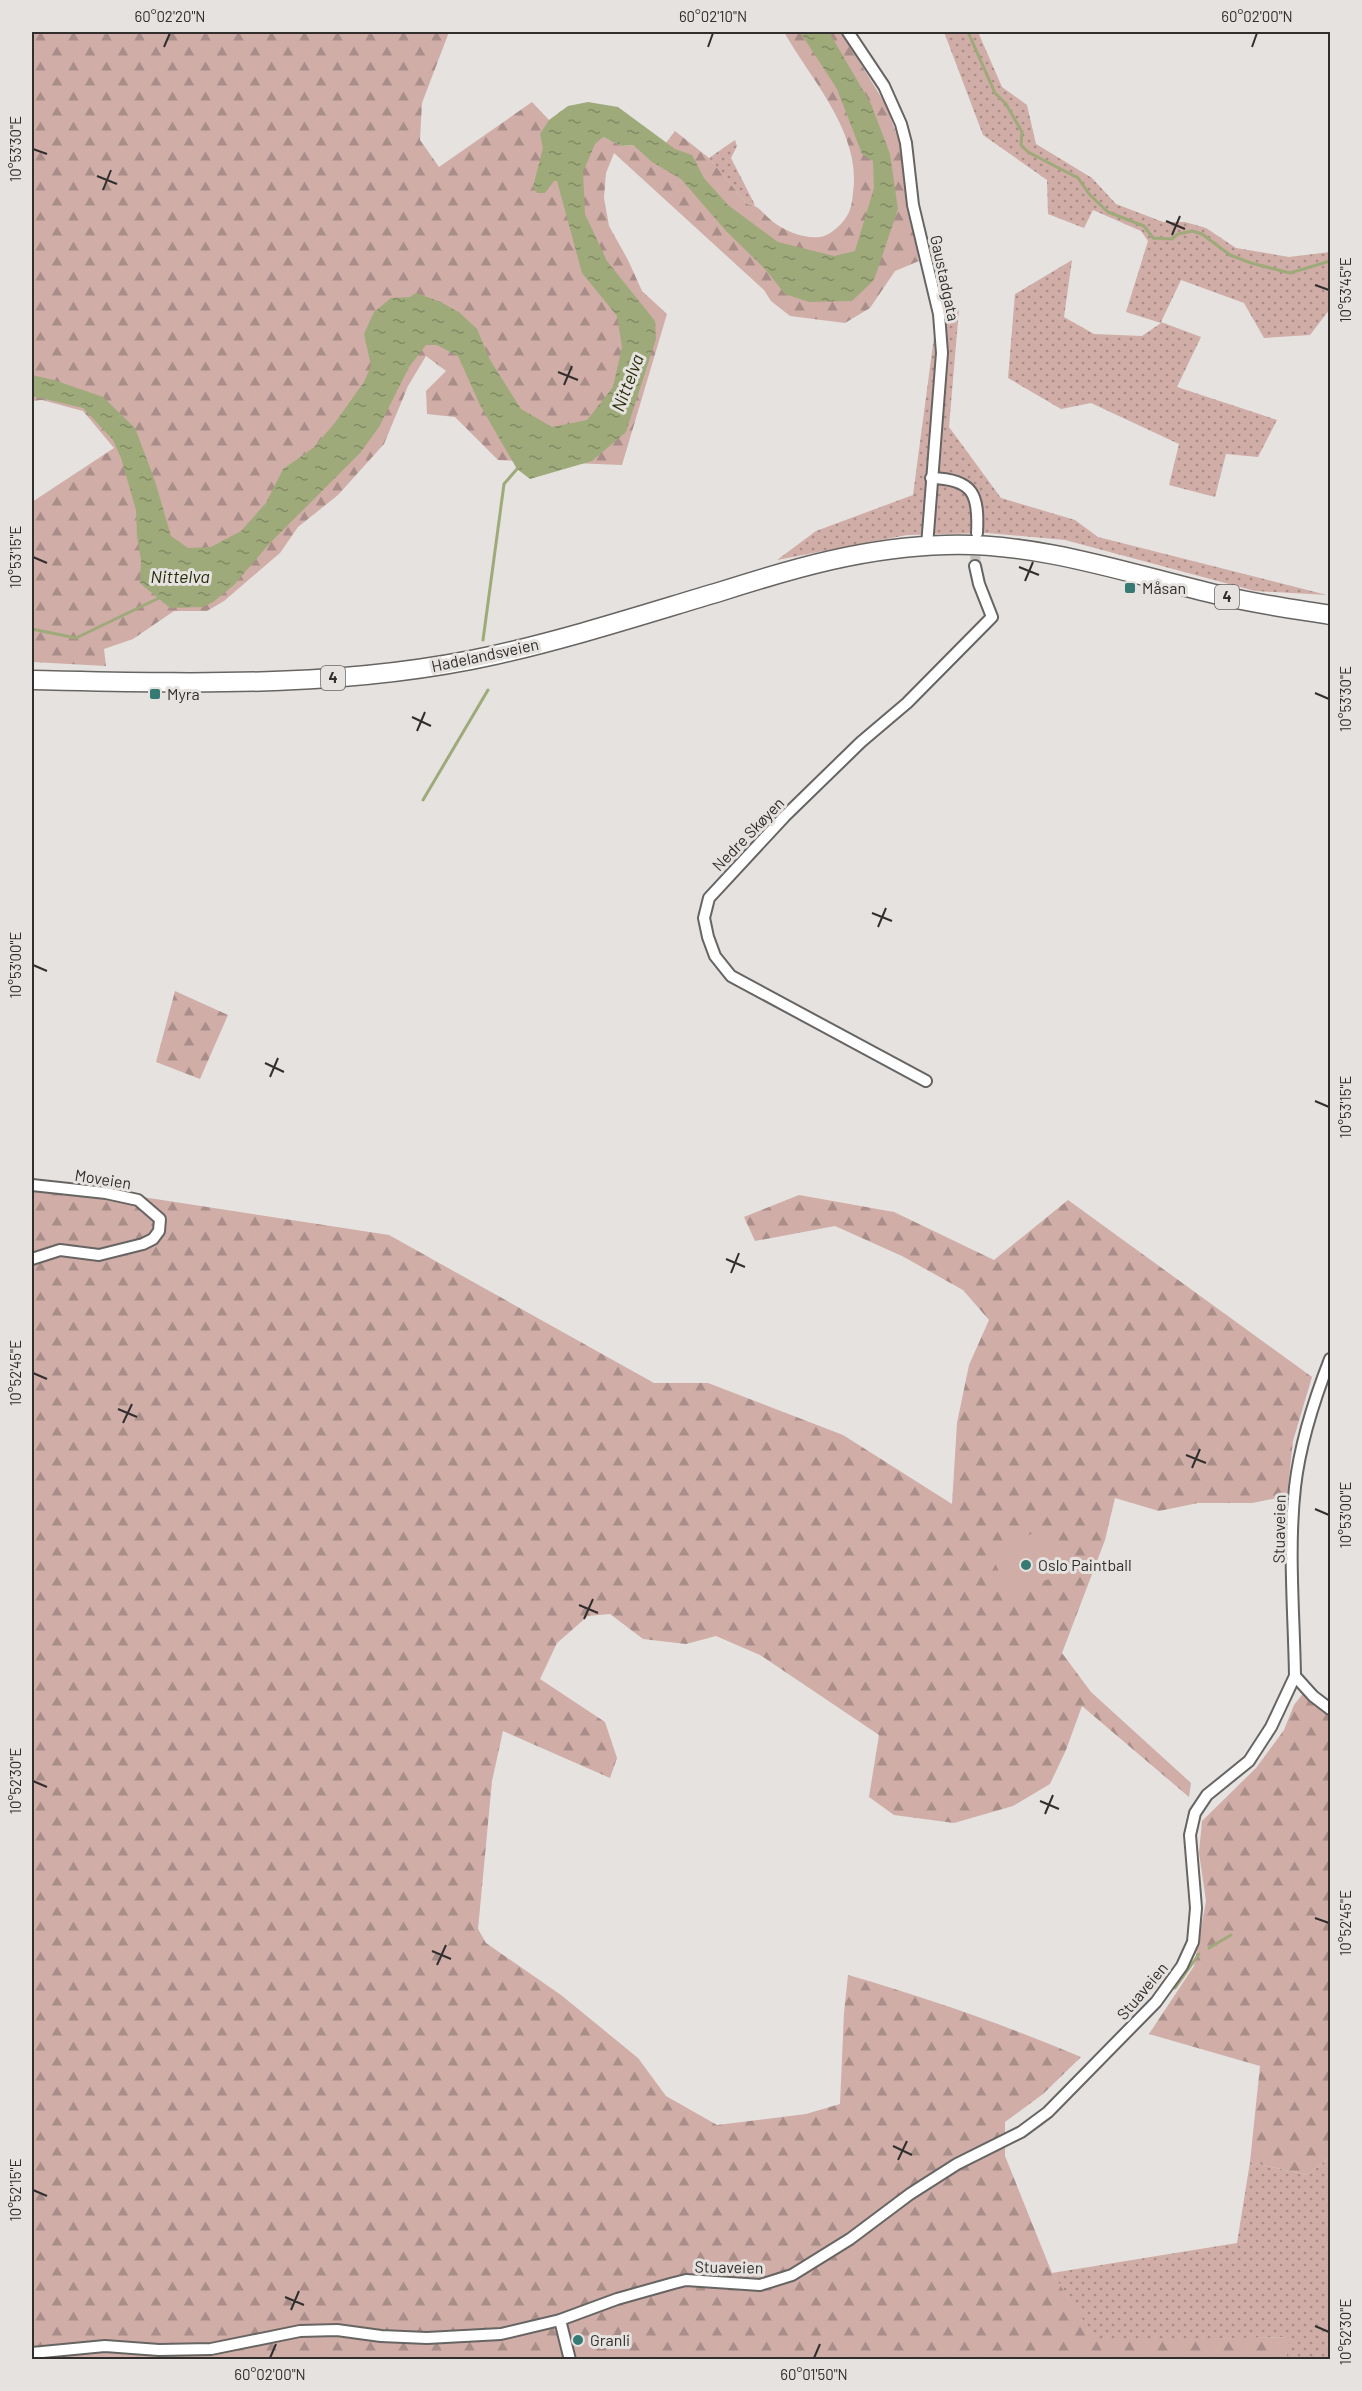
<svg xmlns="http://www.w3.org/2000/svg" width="1362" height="2391" font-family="Barlow,sans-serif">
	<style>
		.grass { fill: url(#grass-dots) }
		.forest { fill: url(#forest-firs) }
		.garden { fill: #d0ada7 }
		.water { fill: url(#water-ripples) }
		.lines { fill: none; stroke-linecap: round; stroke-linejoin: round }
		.stream { stroke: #9faa7b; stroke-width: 3 }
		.street-tunnel { stroke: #c1bebc; stroke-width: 10; stroke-dasharray: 10 5; stroke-linecap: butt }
		.street-casing { stroke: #676563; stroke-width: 14 }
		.highway-casing { stroke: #676563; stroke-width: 21 }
		.street { stroke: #fff; stroke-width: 10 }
		.highway { stroke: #fff; stroke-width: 18 }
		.ticks { fill: none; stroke: #302f2e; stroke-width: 2 }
		.poi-dot { fill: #357b73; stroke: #e5e2df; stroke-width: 2 }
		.labels { text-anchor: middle; stroke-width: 6; stroke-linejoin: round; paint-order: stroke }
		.shield { fill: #e5e2df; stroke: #666563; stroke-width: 1.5 }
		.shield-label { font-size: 15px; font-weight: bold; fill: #302f2e }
		.street-label { font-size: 16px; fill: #302f2e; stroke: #e5e2df }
		.poi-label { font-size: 16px; fill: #302f2e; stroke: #e5e2df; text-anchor: start }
		.water-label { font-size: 18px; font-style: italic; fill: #272e08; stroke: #e5e2df }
		.neatline { fill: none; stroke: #302f2e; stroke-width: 2 }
		.ticks-label { font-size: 15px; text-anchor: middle; fill: #302f2e }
	</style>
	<defs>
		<pattern id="grass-dots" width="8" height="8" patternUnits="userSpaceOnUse" patternTransform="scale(1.5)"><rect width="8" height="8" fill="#d0ada7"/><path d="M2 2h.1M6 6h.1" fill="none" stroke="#a98d88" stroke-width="1.8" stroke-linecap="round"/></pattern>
		<pattern id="forest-firs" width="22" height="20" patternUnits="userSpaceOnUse" patternTransform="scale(1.5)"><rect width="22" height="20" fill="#d0ada7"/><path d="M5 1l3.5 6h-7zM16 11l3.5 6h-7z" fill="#a98d88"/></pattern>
		<pattern id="water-ripples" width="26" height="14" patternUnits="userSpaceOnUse" patternTransform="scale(1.5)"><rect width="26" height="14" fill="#9faa7b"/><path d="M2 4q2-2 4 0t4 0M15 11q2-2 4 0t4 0" fill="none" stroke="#828b65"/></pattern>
	</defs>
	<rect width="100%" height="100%" fill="#e5e2df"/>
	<g class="grass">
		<path d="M944,32H978L1002,87L1027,105L1036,144L1092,178L1116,204L1163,222H1185L1206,228L1236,248L1289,257L1330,252V309L1310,335L1264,338L1244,303L1181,280L1161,322L1201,337L1177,387L1277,420L1258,457L1226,454L1215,497L1169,485L1179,444L1091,403L1061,409L1008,378L1015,294L1072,260L1064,317L1094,334L1142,336L1161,323L1126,312L1148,241L1141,231L1093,210L1084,228L1048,214L1047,180L983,135Z"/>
		<path d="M735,140L737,146L731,158L755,205L747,204L709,158Z"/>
		<path d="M959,309L949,427L1001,498L1075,520L1098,537L1327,595L1255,591L1065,540L987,533L907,535L777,560L816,531L913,495L936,322Z"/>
		<path d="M1330,2157V2359H1286L1288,2337L1097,2342L1052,2273L1237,2243L1250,2162L1307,2175Z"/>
	</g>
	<g class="forest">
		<path d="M32,32H449L422,103L420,140L439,167L532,102L549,120L603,137L622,146L633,145L652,161L675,131L709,158L747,204C759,205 763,214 772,221C784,231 804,239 820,237C829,236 840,226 845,219C851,211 852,203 853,193C862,133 811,80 784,32H841L886,105L900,144L919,261L895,271L870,308L845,323L790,316L771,301L764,290L614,153L606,173L604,198L609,226L628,260L642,291L667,314L622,465L498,460L455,417L427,414L426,391L446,371L426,356L408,386L384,444L338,495L298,527L280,553L224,601L207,611H174L133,639L104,649L106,666L32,662V502L114,448L83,411L42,400L32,401Z"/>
		<path d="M175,991L228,1015L200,1079L156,1062Z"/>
		<path d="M32,1180L389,1235L654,1383H708L843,1435L952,1504L957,1423L969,1365L989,1320L963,1290L902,1256L835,1226L755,1241L744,1217L799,1195L894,1212L994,1260L1068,1200L1312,1377L1293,1441L1287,1496L1252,1503H1198L1159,1511L1115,1498L1105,1540L1062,1653L1091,1692L1191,1783L1189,1797L1082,1706L1066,1750L1050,1784L1013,1806L954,1823L894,1815L869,1797L879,1735L760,1655L716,1636L686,1644L643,1639L610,1614L588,1616L557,1643L540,1679L605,1722L617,1758L610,1778L503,1731L492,1781L478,1929L486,1943L561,1995L638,2058L666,2096L717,2125L806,2114L840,2104L844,2013L848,1975C928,1998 1005,2025 1081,2057L1043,2094L1005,2122V2156L1052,2273L1097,2341L1289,2337L1286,2359H32Z"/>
		<path d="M1305,1691L1330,1705V2157L1307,2175L1250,2162L1260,2066L1149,2034L1194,1966L1206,1901L1199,1853L1202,1821L1256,1768L1284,1730L1294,1705Z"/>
	</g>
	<path class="garden" d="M1042,1528L1060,1575L1008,1594L992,1555Z"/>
	<path class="water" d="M800,32H829L871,104L890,154L898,209L874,280L852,301L809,302L785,294L765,269L726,231L681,179L652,162L633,145L622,146L603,137L595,144L583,172L585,214L607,261L655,321L656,339L626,432L592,461L530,479L517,469L480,405L458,356L437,345H426L409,367L379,427L360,453L270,543L234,585L213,602L203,607L170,608L140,583L141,560L137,536L136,510L121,458L113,440L83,408L32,396V375L54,380L103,397L135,428L155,481L171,536L188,548L211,547L241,531L266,503L283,469L313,448L334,424L364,382L371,366L364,334L374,312L391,298L410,297L416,293L441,302L460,313L477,329L490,360L521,409L552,427L587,420L613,387L622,347L617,316L582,273L557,181H554L545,193H537L533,187L543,148L540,134L549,120L568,106L588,102L618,107L675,149L692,155L704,178L728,205L778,242L834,256L855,251L874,188L873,161L862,154L837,89Z"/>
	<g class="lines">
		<g class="stream">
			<path d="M968,32L995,93L1006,104L1022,132L1021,145L1028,152L1078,178L1090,195L1108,212L1144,226L1153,238L1172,239L1178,234L1192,231L1202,234L1230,255L1251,263L1290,273L1330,261"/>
			<path d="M32,629L76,638L161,597"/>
			<path d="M483,640L504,484L517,469"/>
			<path d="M423,800L488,690"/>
			<path d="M1209,1948L1231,1935"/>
			<path d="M1175,1988L1199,1954"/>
		</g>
		<path class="street-tunnel" d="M975,566L976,540"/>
		<g class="street-casing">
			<g id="street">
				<path d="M848,32L884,86L901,124L906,143L913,205L939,314L942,353L927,546"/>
				<path d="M931,478C974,479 979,495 977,533"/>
				<path d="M926,1081L731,976L715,956L708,937L704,918L709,898L785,816L861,742L907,703L992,617L979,584L975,566"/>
				<path d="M32,1185L106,1193L138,1200L160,1219L159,1231L153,1239L143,1244L99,1255L60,1250L32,1259"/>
				<path d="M1295,1676L1313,1696L1330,1709"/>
				<path d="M560,2320L570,2360"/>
				<path d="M32,2353L105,2346L159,2350L211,2349L300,2331L337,2330L381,2336L427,2338L501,2334L560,2320L617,2299L674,2283L686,2280L760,2285L792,2275L850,2239L910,2194L957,2164L1021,2132L1048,2112L1156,2002L1182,1966L1193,1942L1196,1908L1190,1835L1195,1813L1207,1795L1249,1761L1271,1727L1295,1676C1294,1613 1288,1549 1295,1487C1300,1443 1314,1400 1330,1359"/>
			</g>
		</g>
		<g class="highway-casing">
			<path id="highway" d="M32,680C186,683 343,689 495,655C571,638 645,614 719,592C794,568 866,547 946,545C1039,542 1130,574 1219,595C1256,604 1293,609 1330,615"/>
		</g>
		<use href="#street" class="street"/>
		<use href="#highway" class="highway"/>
	</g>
	<path class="ticks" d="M164,47L170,33M708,47L713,33M1252,47L1257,33M33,149L47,154M97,176L117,184M103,190L111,170M1166,221L1185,229M1172,235L1180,216M1315,285L1329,290M558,372L578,380M564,385L572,366M33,557L47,563M1019,567L1039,575M1025,581L1033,562M1315,693L1329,699M412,717L431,726M417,731L425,712M872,913L892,921M878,927L886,908M33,965L47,971M265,1063L284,1072M270,1077L278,1058M1315,1101L1329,1107M726,1259L745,1267M731,1273L739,1253M33,1373L47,1379M118,1409L137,1417M123,1423L132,1404M1186,1455L1206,1463M1192,1468L1200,1449M1315,1509L1329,1515M579,1605L598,1613M584,1619L593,1599M33,1781L47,1787M1040,1801L1059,1809M1045,1814L1053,1795M1315,1918L1329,1923M432,1951L451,1959M437,1965L446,1945M893,2146L912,2155M898,2160L907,2141M33,2190L47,2196M285,2297L304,2305M291,2310L299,2291M1315,2326L1329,2332M270,2358L276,2344M814,2358L820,2344"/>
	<g class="poi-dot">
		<rect x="1124" y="582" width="12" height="12" rx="3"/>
		<rect x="149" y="688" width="12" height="12" rx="3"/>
		<circle cx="1026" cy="1565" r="6"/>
		<circle cx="578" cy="2340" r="6"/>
	</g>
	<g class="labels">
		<g class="shield">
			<rect x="1215" y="585" width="24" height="24" rx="4.5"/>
			<rect x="321" y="666" width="24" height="24" rx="4.5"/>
		</g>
		<g class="shield-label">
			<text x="1227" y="602">4</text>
			<text x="333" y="683">4</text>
		</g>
		<g class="street-label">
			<text transform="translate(945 278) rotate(78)" y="6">Gaustadgata</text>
			<text transform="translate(485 655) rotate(-12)" y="6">Hadelandsveien</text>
			<text transform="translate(748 834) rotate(-46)" y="6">Nedre Skøyen</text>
			<text transform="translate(103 1179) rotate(9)" y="6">Moveien</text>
			<text transform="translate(1279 1529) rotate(-89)" y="6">Stuaveien</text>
			<text transform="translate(1142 1991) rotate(-50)" y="6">Stuaveien</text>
			<text transform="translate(729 2267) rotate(1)" y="6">Stuaveien</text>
		</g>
		<g class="poi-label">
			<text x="1142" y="594">Måsan</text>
			<text x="167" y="700">Myra</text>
			<text x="1038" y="1571">Oslo Paintball</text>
			<text x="590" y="2346">Granli</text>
		</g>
		<g class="water-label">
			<text transform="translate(628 383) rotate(-69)" y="6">Nittelva</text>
			<text x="180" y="583">Nittelva</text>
		</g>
	</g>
	<rect width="1362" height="2391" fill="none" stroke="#e5e2df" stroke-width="66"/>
	<rect x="33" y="33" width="1296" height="2325" class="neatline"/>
	<g class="ticks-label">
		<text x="170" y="22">60°02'20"N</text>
		<text x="713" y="22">60°02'10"N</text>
		<text x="1257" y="22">60°02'00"N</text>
		<text transform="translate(16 149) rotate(-90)" y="5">10°53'30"E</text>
		<text transform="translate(1346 290) rotate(-90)" y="5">10°53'45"E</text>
		<text transform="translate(16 557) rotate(-90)" y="5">10°53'15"E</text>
		<text transform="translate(1346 699) rotate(-90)" y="5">10°53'30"E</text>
		<text transform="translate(16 965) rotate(-90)" y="5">10°53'00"E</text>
		<text transform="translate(1346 1107) rotate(-90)" y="5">10°53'15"E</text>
		<text transform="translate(16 1373) rotate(-90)" y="5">10°52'45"E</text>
		<text transform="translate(1346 1515) rotate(-90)" y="5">10°53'00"E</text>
		<text transform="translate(16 1781) rotate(-90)" y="5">10°52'30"E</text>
		<text transform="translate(1346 1923) rotate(-90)" y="5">10°52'45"E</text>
		<text transform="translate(16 2190) rotate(-90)" y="5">10°52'15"E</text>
		<text transform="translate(1346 2332) rotate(-90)" y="5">10°52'30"E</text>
		<text x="270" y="2380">60°02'00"N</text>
		<text x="814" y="2380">60°01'50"N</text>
	</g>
</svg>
